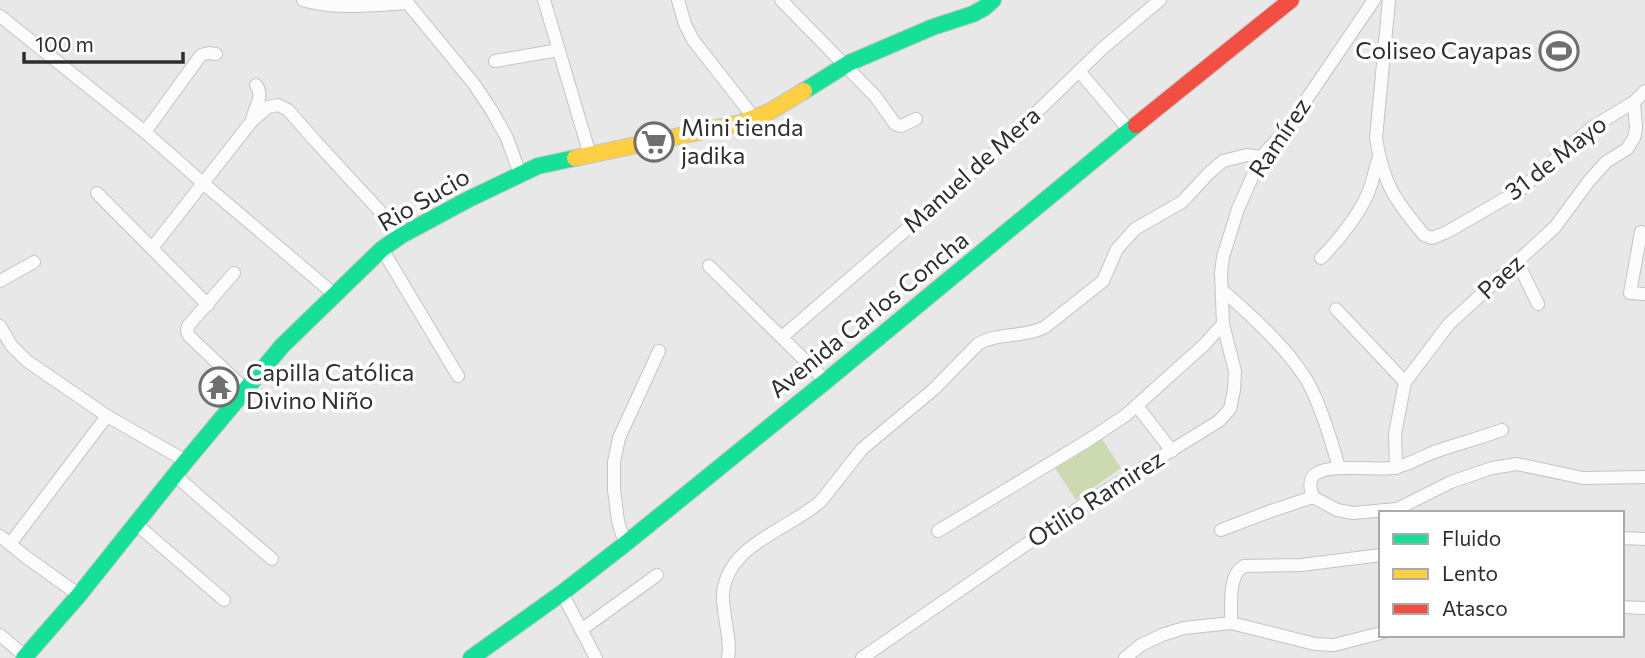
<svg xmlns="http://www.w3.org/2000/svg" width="1645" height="658" font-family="Commissioner,sans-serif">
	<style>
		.green { fill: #cddab1 }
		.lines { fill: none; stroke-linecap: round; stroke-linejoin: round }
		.street-casing { stroke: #c5c4c5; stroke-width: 14 }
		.fast-casing { stroke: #c5c4c5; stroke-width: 18 }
		.slow-casing { stroke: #c5c4c5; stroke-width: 18 }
		.jam-casing { stroke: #c5c4c5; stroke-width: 18 }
		.street { stroke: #fcfcfc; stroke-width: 12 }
		.fast { stroke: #16e098; stroke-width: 16 }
		.slow { stroke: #ffcf43; stroke-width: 16 }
		.jam { stroke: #f24e42; stroke-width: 16 }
		.labels { text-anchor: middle; stroke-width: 7; stroke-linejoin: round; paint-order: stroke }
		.poi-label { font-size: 24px; fill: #2f2e2f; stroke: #fff; text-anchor: start }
		.street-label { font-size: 24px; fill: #2f2e2f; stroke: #fff }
	</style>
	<rect width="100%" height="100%" fill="#e9e8e9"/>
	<path class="green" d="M1102,439L1121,468L1076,500L1055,468Z"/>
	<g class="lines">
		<g class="street-casing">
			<g id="street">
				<path d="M303,0C334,10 374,5 407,3"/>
				<path d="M405,0L474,84L492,111L507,138L520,174"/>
				<path d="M544,0L590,155"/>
				<path d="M678,0L685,24L693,40L755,119"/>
				<path d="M781,0L875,96L895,124L901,126L916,119"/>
				<path d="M1389,0L1376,138C1383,184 1395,200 1424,235L1432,238L1447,232L1520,190L1591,128L1634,102L1645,91"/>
				<path d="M0,16L145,132L204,184L334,294"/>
				<path d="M495,61L559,50"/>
				<path d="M1079,71L1129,130"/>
				<path d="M252,120C254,107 265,97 256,85"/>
				<path d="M145,132L201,55L209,53L216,54"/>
				<path d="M97,193L208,305"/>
				<path d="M1641,232L1630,293L1645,294"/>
				<path d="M152,248L252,121L268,107L278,105L288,110L317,143L402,235"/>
				<path d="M382,249L458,376"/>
				<path d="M1321,258C1339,240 1364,209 1371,185C1374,176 1375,167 1379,158"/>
				<path d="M1517,261L1538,304"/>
				<path d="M709,266L826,381"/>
				<path d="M234,273L188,326L187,331L189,336L246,390"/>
				<path d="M0,281L34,262"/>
				<path d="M1222,290C1251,315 1292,352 1310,386C1323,412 1331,439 1339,468"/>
				<path d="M1336,309L1405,382"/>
				<path d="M0,326L11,345L27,361L107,416L186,461"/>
				<path d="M782,337L987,160L1103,48L1160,0"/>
				<path d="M1137,406L1172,451"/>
				<path d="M1502,430C1480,438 1457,444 1434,452C1421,457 1407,466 1393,468C1375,470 1330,464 1317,473C1308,478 1310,489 1313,497L1337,510L1353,513L1397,509L1451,482L1492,468L1517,464L1583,478L1645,477"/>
				<path d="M1396,468L1395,434L1405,382L1449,324L1555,227L1589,181L1606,162L1627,149L1634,138L1636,128L1634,102"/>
				<path d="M175,475L202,499L272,559"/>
				<path d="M135,523L224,600"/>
				<path d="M1221,530L1271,511L1313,497"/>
				<path d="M938,531L1087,441L1126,415L1204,345L1223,324"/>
				<path d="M0,536L26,557L79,595"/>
				<path d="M1622,538L1645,539"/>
				<path d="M10,544L107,416"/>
				<path d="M625,544L618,521L614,490V462L619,438L659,351"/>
				<path d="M562,593L596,658"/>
				<path d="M1622,607L1645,608"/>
				<path d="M1231,623C1232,605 1227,576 1244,566L1301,565L1381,555"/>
				<path d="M581,630L657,575"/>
				<path d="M0,635L25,656"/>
				<path d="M728,658C732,640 722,615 723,594C727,544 790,529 821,501L862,449L934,389L978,344C998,332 1024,338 1045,327L1103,281L1117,249L1135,229L1182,202L1209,173L1223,161L1247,155L1261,157"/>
				<path d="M862,658L1086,503L1219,421L1230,409L1234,390L1235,371L1223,324L1221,273L1223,257L1238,209L1261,157L1285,131L1374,0"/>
				<path d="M1125,658L1141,645L1162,635L1184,628L1231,623L1315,644L1334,645L1381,633"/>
			</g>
		</g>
		<g class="fast-casing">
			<g id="fast">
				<path d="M804,91L849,63L933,27L973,14L984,8L993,0"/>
				<path d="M24,658L79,595L186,461L282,346L382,249L402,235L469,199L538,166L575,158"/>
				<path d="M471,658L562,593L625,544L826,381L1136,125"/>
			</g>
		</g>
		<g class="slow-casing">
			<path id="slow" d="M575,158L741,123L769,112L804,91"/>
		</g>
		<g class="jam-casing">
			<path id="jam" d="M1136,125L1291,0"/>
		</g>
		<use href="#street" class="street"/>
		<use href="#fast" class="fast"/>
		<use href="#slow" class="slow"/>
		<use href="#jam" class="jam"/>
	</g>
	<defs>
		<g id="stadium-ring" transform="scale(2.0125)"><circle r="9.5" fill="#fff" stroke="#706f70" stroke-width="1.5"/><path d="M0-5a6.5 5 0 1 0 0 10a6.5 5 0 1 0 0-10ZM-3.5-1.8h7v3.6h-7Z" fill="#706f70"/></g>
		<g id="supermarket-ring" transform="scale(2.0125)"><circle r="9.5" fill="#fff" stroke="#706f70" stroke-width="1.5"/><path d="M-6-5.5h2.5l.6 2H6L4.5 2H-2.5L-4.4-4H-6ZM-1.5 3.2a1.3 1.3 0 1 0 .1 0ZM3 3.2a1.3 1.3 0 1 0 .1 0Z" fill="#706f70"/></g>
		<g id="temple-ring" transform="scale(2.0125)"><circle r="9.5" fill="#fff" stroke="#706f70" stroke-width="1.5"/><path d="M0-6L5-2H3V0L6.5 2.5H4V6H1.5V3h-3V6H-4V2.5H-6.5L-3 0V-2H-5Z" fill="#706f70"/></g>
	</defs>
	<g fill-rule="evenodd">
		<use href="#stadium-ring" x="1559" y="51"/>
		<use href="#supermarket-ring" x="654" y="142"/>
		<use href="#temple-ring" x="219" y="387"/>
	</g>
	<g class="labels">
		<g class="poi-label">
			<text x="1532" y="59" text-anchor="end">Coliseo Cayapas</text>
			<text x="681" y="136">Mini tienda<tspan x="681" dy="28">jadika</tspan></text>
			<text x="246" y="381">Capilla Católica<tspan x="246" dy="28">Divino Niño</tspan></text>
		</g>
		<g class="street-label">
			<text transform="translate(1280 138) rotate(-56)" y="8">Ramírez</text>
			<text transform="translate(1556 158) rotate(-38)" y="8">31 de Mayo</text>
			<text transform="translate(972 170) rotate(-42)" y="8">Manuel de Mera</text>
			<text transform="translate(424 200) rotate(-30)" y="8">Rio Sucio</text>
			<text transform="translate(1501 277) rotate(-43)" y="8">Paez</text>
			<text transform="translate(869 315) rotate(-39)" y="8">Avenida Carlos Concha</text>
			<text transform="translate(1096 499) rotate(-33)" y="8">Otilio Ramirez</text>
		</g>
	</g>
	<rect x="1379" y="511" width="245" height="126" fill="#ffffff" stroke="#acabac" stroke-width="2"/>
	<rect x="1393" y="534" width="35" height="10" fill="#16e098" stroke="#acabac" stroke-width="2"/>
	<text x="1442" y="546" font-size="21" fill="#2f2e2f">Fluido</text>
	<rect x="1393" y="569" width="35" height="10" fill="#ffcf43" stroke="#acabac" stroke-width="2"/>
	<text x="1442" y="581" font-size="21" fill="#2f2e2f">Lento</text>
	<rect x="1393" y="604" width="35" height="10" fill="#f24e42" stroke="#acabac" stroke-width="2"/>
	<text x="1442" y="616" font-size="21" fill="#2f2e2f">Atasco</text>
	<path d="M24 52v10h159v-10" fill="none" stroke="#2f2e2f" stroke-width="3.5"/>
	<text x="35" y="52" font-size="21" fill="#2f2e2f" stroke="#ffffff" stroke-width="5" paint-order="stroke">100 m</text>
</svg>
